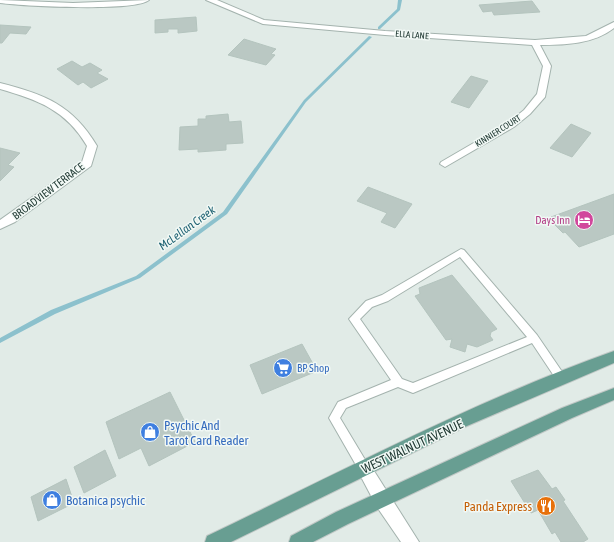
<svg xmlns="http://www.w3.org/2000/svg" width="614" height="542" font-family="'Asap Condensed',sans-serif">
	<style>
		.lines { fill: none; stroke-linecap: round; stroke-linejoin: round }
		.stream { fill: #8cc1cd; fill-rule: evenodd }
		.building { fill: #bac8c3; stroke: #b4c4be }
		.lane-casing { stroke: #a4b3ae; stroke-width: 2 }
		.street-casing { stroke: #a4b3ae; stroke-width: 2 }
		.primary-casing { stroke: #c1c8c6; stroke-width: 2 }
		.lane { fill: #fff; fill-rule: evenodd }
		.street { fill: #fff; fill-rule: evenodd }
		.primary { fill: #689e92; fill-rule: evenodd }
		.labels { text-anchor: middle; stroke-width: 3; stroke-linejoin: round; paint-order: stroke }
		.far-street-label { font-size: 9px; fill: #223b35; stroke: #f1f8f5 }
		.street-label { font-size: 11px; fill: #223b35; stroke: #f1f8f5 }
		.hotel-label { font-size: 11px; fill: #b23c85; stroke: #f1f8f5; text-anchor: end }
		.shop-label { font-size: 11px; fill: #366cbe; stroke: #f1f8f5; text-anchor: start }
		.water-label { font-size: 12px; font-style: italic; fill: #206373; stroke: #f1f8f5 }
		.near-shop-label { font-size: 13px; fill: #366cbe; stroke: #f1f8f5; text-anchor: start }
		.near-street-label { font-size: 13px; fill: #223b35; stroke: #f1f8f5 }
		.near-food-label { font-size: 13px; fill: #c56008; stroke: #f1f8f5; text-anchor: end }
	</style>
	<rect width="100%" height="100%" fill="#e1ebe7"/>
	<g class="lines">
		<g class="stream">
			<path d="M398,0H402L400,10L380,29H378V27L397,9Z"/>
			<path d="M369,36L372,37L306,102L227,214L140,278L55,314L0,343V338L51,310L136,276L223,212L304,100Z"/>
		</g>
	</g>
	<g class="building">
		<path d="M532,1L540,12L494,15L492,11L483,12L479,5Z"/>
		<path d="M196,17L197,31L178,33V29H168V32L155,33V20Z"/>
		<path d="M0,25L31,27L26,34L10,33L2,43H0Z"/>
		<path d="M244,39L276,49L271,54L275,55L266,65L228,55Z"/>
		<path d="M72,61L82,67L90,63L102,70L97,73L108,79L91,88L83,82L78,85L57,69Z"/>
		<path d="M471,76L488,81L469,108L451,102Z"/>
		<path d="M228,114L229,122L241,121L243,143L226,144V150L198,152V149L179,150L180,127L198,126V119H206V116Z"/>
		<path d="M571,124L591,133L572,157L550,148Z"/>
		<path d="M0,148L20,153L8,165L14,167L0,181Z"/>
		<path d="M368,187L412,204L395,228L381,222L387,213L357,201Z"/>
		<path d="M614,194V234L579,247L565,232L563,233L554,224L557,223L551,217Z"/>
		<path d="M452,275L497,329L491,332L490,336L493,340L477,347L467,344L465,352L450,347L452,339L446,340L415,296L420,294L419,288Z"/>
		<path d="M302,344L317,371L262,394L250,365Z"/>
		<path d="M170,392L195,442L149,466L141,448L119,459L106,422Z"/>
		<path d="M105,450L116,476L84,493L74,467Z"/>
		<path d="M538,470L552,489L556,487L565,500L563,501L588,539L583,542H561L555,532L552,534L538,510L531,513L511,481Z"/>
		<path d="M66,479L74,503L38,521L31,497Z"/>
	</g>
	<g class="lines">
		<g class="lane-casing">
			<path id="lane" d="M461,249L464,250L537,335L567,379L566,382L562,384L558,382L532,343L413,393L398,387L346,408L340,418L370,468L368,472L364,474L360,472L329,418L338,402L391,380L349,319L366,301L382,295ZM460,257L527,337L413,383L402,379L360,319L372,307L388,301Z"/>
		</g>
		<g class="street-casing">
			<g id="street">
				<path d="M0,0L73,3L149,0C135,12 23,6 0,3Z"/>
				<path d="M206,0H217L264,20L385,31L535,40L586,36L614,22V28C594,44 565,45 540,45L551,66L545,97L530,114L514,127L445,167L440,164L441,162L508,123L524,110L537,94L543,66L532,45L385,35L263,24Z"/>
				<path d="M0,83C44,94 73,105 97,146L91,166L15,222L0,229V220L82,162L87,146C66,110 38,100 0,89Z"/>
				<path d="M364,461L369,463L419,542H401L377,507L359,473L356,468L359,463Z"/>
			</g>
		</g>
		<g class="primary-casing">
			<g id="primary">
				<path d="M614,351V363L467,426L231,542H205L207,536C341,472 474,401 614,351Z"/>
				<path d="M614,388V400L572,418L348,524L313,542H289L291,536L336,512L562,408Z"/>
			</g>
		</g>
		<use href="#lane" class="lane"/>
		<use href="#street" class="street"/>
		<use href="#primary" class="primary"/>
	</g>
	<defs>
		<g id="hotel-disc" transform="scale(1)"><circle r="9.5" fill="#d1479c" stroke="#f1f8f5"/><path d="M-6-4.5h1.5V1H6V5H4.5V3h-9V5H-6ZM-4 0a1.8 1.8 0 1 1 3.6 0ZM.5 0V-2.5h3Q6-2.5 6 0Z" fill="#fff"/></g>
		<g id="supermarket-disc" transform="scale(1)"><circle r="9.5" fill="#3f7fe0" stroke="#f1f8f5"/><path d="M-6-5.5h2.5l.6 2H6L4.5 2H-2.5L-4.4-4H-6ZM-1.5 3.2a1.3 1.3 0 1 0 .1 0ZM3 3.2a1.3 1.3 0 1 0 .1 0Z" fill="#fff"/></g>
		<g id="shop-disc" transform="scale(1)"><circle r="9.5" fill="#3f7fe0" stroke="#f1f8f5"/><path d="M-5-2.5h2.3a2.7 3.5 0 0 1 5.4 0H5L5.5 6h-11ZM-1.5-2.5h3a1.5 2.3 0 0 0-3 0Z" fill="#fff"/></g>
		<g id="restaurant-disc" transform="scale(1)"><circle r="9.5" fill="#e8710a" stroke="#f1f8f5"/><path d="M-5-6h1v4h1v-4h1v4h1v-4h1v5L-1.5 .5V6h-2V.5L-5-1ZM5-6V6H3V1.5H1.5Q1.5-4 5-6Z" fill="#fff"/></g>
	</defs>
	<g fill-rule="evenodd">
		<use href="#hotel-disc" x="584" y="220"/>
		<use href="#supermarket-disc" x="283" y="368"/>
		<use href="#shop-disc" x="150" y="432"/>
		<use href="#shop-disc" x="52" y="500"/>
		<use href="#restaurant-disc" x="546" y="506"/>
	</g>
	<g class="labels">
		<g class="far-street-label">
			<text transform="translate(412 35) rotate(4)" y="3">ELLA LANE</text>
			<text transform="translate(498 131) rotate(-32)" y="3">KINNIER COURT</text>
		</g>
		<g class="street-label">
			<text transform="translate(48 191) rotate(-37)" y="4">BROADVIEW TERRACE</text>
		</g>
		<g class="hotel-label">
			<text x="570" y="224">Days Inn</text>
		</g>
		<g class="shop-label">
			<text x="297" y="372">BP Shop</text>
		</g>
		<g class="water-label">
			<text transform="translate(187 228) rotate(-36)" y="4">McLellan Creek</text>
		</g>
		<g class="near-shop-label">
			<text x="164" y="430">Psychic And<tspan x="164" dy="15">Tarot Card Reader</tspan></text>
			<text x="66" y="505">Botanica psychic</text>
		</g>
		<g class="near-street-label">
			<text transform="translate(412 446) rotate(-25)" y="5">WEST WALNUT AVENUE</text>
		</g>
		<g class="near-food-label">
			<text x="532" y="511">Panda Express</text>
		</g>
	</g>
</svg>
